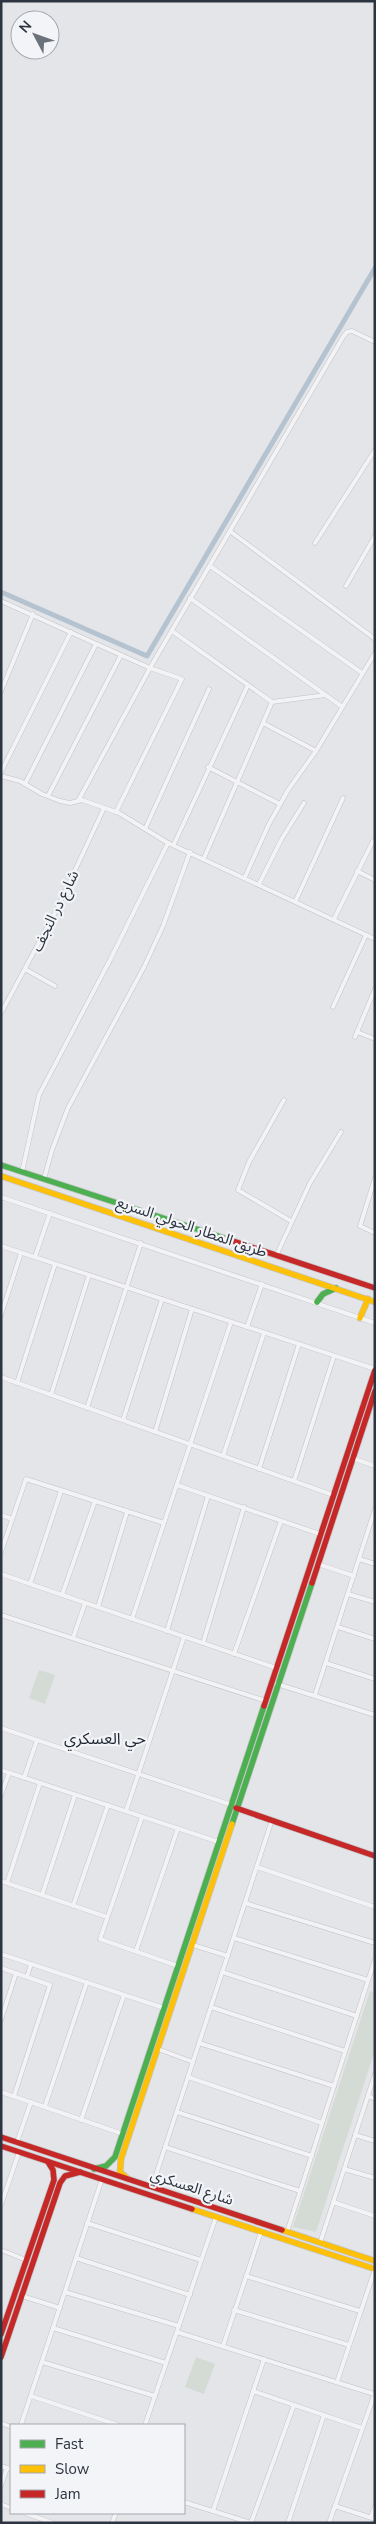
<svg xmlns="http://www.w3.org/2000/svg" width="376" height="2524" font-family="'Nunito Sans','Noto Sans Arabic',sans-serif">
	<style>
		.green { fill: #d4dbd4 }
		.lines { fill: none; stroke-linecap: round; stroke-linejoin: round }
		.canal { stroke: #b5c3d0; stroke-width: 5 }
		.street-casing { stroke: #c2c3c6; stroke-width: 5 }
		.fast-casing { stroke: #c2c3c6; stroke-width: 7 }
		.slow-casing { stroke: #c2c3c6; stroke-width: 7 }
		.jam-casing { stroke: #c2c3c6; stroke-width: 7 }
		.street { stroke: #f3f3f5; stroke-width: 4 }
		.fast { stroke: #4caf50; stroke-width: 5.5 }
		.slow { stroke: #ffc107; stroke-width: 5.5 }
		.jam { stroke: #c62828; stroke-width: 5.5 }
		.labels { text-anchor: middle; stroke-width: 4.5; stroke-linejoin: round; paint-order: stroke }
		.street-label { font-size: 15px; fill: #2c3440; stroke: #f2f4f7 }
		.neighbourhood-label { font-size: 16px; fill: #1e2531; stroke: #f2f4f7 }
	</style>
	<rect width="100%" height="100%" fill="#e3e5e8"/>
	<g class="green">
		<path d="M39,1670L55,1675L45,1704L29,1698Z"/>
		<path d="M370,1991L375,1992V2050L316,2232L293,2227Z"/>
		<path d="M196,2357L215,2364L204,2394L185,2387Z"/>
	</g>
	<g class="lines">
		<path class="canal" d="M1,592L147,656L375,268"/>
		<g class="street-casing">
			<g id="street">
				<path d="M231,532L375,639"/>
				<path d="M315,543L375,450"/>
				<path d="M210,566L362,673"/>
				<path d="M346,586L375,536"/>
				<path d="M190,598L341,706"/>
				<path d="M1,601L150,668L182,679L116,812"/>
				<path d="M172,631L272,702L326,695"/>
				<path d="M1,691L33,614"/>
				<path d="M263,723L316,751"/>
				<path d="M208,767L280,804"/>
				<path d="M1,772L71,632"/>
				<path d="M1,776L20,781L42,794L60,801L70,803L82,800L119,813L168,843"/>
				<path d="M25,784L96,644"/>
				<path d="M48,796L121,655"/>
				<path d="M78,801L150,668L343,337L347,332L352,331L375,342"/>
				<path d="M145,829L209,689"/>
				<path d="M174,844L248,685"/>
				<path d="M204,858L272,702"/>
				<path d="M357,871L375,880"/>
				<path d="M245,877L269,824L288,790L316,751L375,653"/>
				<path d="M259,884L281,840L304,803"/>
				<path d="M296,900L343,798"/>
				<path d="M334,919L373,841L375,842"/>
				<path d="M25,969L55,986"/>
				<path d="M333,1007L366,935"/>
				<path d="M1,1013L57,909L104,808"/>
				<path d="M357,1032L375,1039"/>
				<path d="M355,1037L375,989"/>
				<path d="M284,1100L249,1162L238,1190L291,1221"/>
				<path d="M22,1172L39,1095L110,960L168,843L375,939"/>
				<path d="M44,1179L52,1150L68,1108L144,967L163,926L190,852"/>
				<path d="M1,1197L375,1323"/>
				<path d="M375,1233L360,1226L375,1178"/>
				<path d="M1,1246L375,1369"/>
				<path d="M276,1256L310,1183L341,1132"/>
				<path d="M35,1257L50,1213"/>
				<path d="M1,1315L21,1253"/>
				<path d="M247,1327L262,1284"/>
				<path d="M1,1377L333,1495"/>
				<path d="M17,1383L55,1264"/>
				<path d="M51,1395L89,1275"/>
				<path d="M87,1408L141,1243"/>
				<path d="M123,1420L162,1299"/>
				<path d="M155,1432L192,1309"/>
				<path d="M223,1456L264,1333"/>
				<path d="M352,1458L375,1466"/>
				<path d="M259,1469L299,1344"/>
				<path d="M294,1481L334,1356"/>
				<path d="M177,1485L320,1534"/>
				<path d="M1,1515L12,1519"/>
				<path d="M1,1552L26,1479L164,1523"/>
				<path d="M359,1559L375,1564"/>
				<path d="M318,1564L354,1576"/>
				<path d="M1,1574L276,1668"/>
				<path d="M30,1584L61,1491"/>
				<path d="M348,1594L375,1602"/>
				<path d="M62,1595L95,1501"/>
				<path d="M98,1607L127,1512"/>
				<path d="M1,1615L266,1701"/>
				<path d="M132,1619L231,1322"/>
				<path d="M338,1627L375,1639"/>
				<path d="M167,1631L208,1496"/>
				<path d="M73,1638L85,1603"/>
				<path d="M203,1643L244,1507"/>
				<path d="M234,1654L281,1521"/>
				<path d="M326,1663L375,1679"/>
				<path d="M277,1684L375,1715"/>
				<path d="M315,1695L375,1509"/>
				<path d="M1,1728L232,1805"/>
				<path d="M1,1770L219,1842"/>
				<path d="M24,1778L37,1740"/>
				<path d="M1,1795L9,1773"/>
				<path d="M126,1811L184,1637"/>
				<path d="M142,1817L100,1939L178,1966"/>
				<path d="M257,1867L375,1907"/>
				<path d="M1,1881L107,1917"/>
				<path d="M7,1883L40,1783"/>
				<path d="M42,1895L75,1795"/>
				<path d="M245,1903L375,1943"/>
				<path d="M73,1906L108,1805"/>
				<path d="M234,1938L368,1980"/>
				<path d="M193,1945L228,1956"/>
				<path d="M136,1951L178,1828"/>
				<path d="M1,1954L164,2008"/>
				<path d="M1,1968L50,1985L14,2096"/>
				<path d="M222,1972L357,2016"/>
				<path d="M27,1977L31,1964"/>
				<path d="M211,2007L345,2051"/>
				<path d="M1,2020L16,1973"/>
				<path d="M199,2043L334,2086"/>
				<path d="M158,2049L193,2062"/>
				<path d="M188,2077L322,2123"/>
				<path d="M1,2092L123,2134"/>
				<path d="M368,2096L375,2099"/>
				<path d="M45,2106L87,1982"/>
				<path d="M177,2112L312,2156"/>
				<path d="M81,2120L124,1995"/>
				<path d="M355,2135L375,2141"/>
				<path d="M17,2142L31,2102"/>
				<path d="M165,2147L300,2191"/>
				<path d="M344,2169L375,2178"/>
				<path d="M152,2187L272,1820"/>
				<path d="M333,2202L375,2216"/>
				<path d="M1,2205L19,2152"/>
				<path d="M87,2223L201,2260"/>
				<path d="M287,2232L375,1959"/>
				<path d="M320,2243L375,2074"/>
				<path d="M1,2250L26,2260"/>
				<path d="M76,2258L190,2295"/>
				<path d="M246,2276L360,2311"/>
				<path d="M65,2292L179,2326"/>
				<path d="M22,2296L60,2308"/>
				<path d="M234,2310L349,2345"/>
				<path d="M53,2328L166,2363"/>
				<path d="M177,2332L374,2394"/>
				<path d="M223,2346L261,2232"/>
				<path d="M42,2362L155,2396"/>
				<path d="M337,2382L375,2269"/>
				<path d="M253,2391L362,2428"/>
				<path d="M31,2396L118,2425"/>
				<path d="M1,2423L11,2427"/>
				<path d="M21,2425L102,2179"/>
				<path d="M145,2425L216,2217"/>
				<path d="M1,2466L11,2469"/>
				<path d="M1,2486L7,2468"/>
				<path d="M184,2502L251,2523"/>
				<path d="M1,2504L11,2508"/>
				<path d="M335,2506L375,2519"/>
				<path d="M213,2511L264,2359"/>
				<path d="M25,2513L53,2523"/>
				<path d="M371,2517L375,2506"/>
				<path d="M112,2523L116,2513"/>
				<path d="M251,2523L294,2405"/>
				<path d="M288,2523L324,2415"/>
				<path d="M329,2523L375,2393"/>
			</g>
		</g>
		<g class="fast-casing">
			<g id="fast">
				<path d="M1,1165L227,1239"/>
				<path d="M317,1302L323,1294L336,1288"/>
				<path d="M232,1824L312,1583"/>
				<path d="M94,2169L106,2166L115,2157L264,1706"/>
			</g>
		</g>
		<g class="slow-casing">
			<g id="slow">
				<path d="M1,1176L375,1302"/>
				<path d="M360,1318L368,1299"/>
				<path d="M128,2179L120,2172L121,2159L232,1824"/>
				<path d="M192,2209L375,2269"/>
				<path d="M282,2230L375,2261"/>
			</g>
		</g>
		<g class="jam-casing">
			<g id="jam">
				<path d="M227,1239L375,1288"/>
				<path d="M312,1583L375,1391"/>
				<path d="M264,1706L375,1370"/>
				<path d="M236,1808L375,1856"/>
				<path d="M1,2137L282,2230"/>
				<path d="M1,2146L192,2209"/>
				<path d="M1,2334L54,2180L53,2170L48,2162"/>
				<path d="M1,2357L60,2183L65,2176L80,2172"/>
			</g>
		</g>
		<use href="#street" class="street"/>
		<use href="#fast" class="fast"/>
		<use href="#slow" class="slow"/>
		<use href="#jam" class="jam"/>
	</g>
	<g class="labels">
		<g class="street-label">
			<text transform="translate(55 911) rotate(-64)" y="5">شارع در النجف</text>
			<text transform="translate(192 1227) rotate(19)" y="5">طريق المطار الحولي السريع</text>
			<text transform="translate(192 2187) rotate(18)" y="5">شارع العسكري</text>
		</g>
		<g class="neighbourhood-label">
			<text x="105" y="1744">حي العسكري</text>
		</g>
	</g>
	<rect width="376" height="2524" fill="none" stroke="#2c3440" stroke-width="5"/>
	<rect x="10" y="2424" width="175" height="90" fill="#f2f4f7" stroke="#a3a7ae"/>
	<rect x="20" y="2440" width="25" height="8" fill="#4caf50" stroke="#a3a7ae"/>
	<text x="55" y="2449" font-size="15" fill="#2c3440">Fast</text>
	<rect x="20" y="2465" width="25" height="8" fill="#ffc107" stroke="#a3a7ae"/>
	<text x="55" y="2474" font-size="15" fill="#2c3440">Slow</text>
	<rect x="20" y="2490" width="25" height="8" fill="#c62828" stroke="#a3a7ae"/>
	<text x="55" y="2499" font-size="15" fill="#2c3440">Jam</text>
	<g transform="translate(35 35) rotate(311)"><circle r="24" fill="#f2f4f7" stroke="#a3a7ae"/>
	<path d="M0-4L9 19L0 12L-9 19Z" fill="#6c727b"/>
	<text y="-8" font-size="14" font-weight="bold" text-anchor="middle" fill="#2c3440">N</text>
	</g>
</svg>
